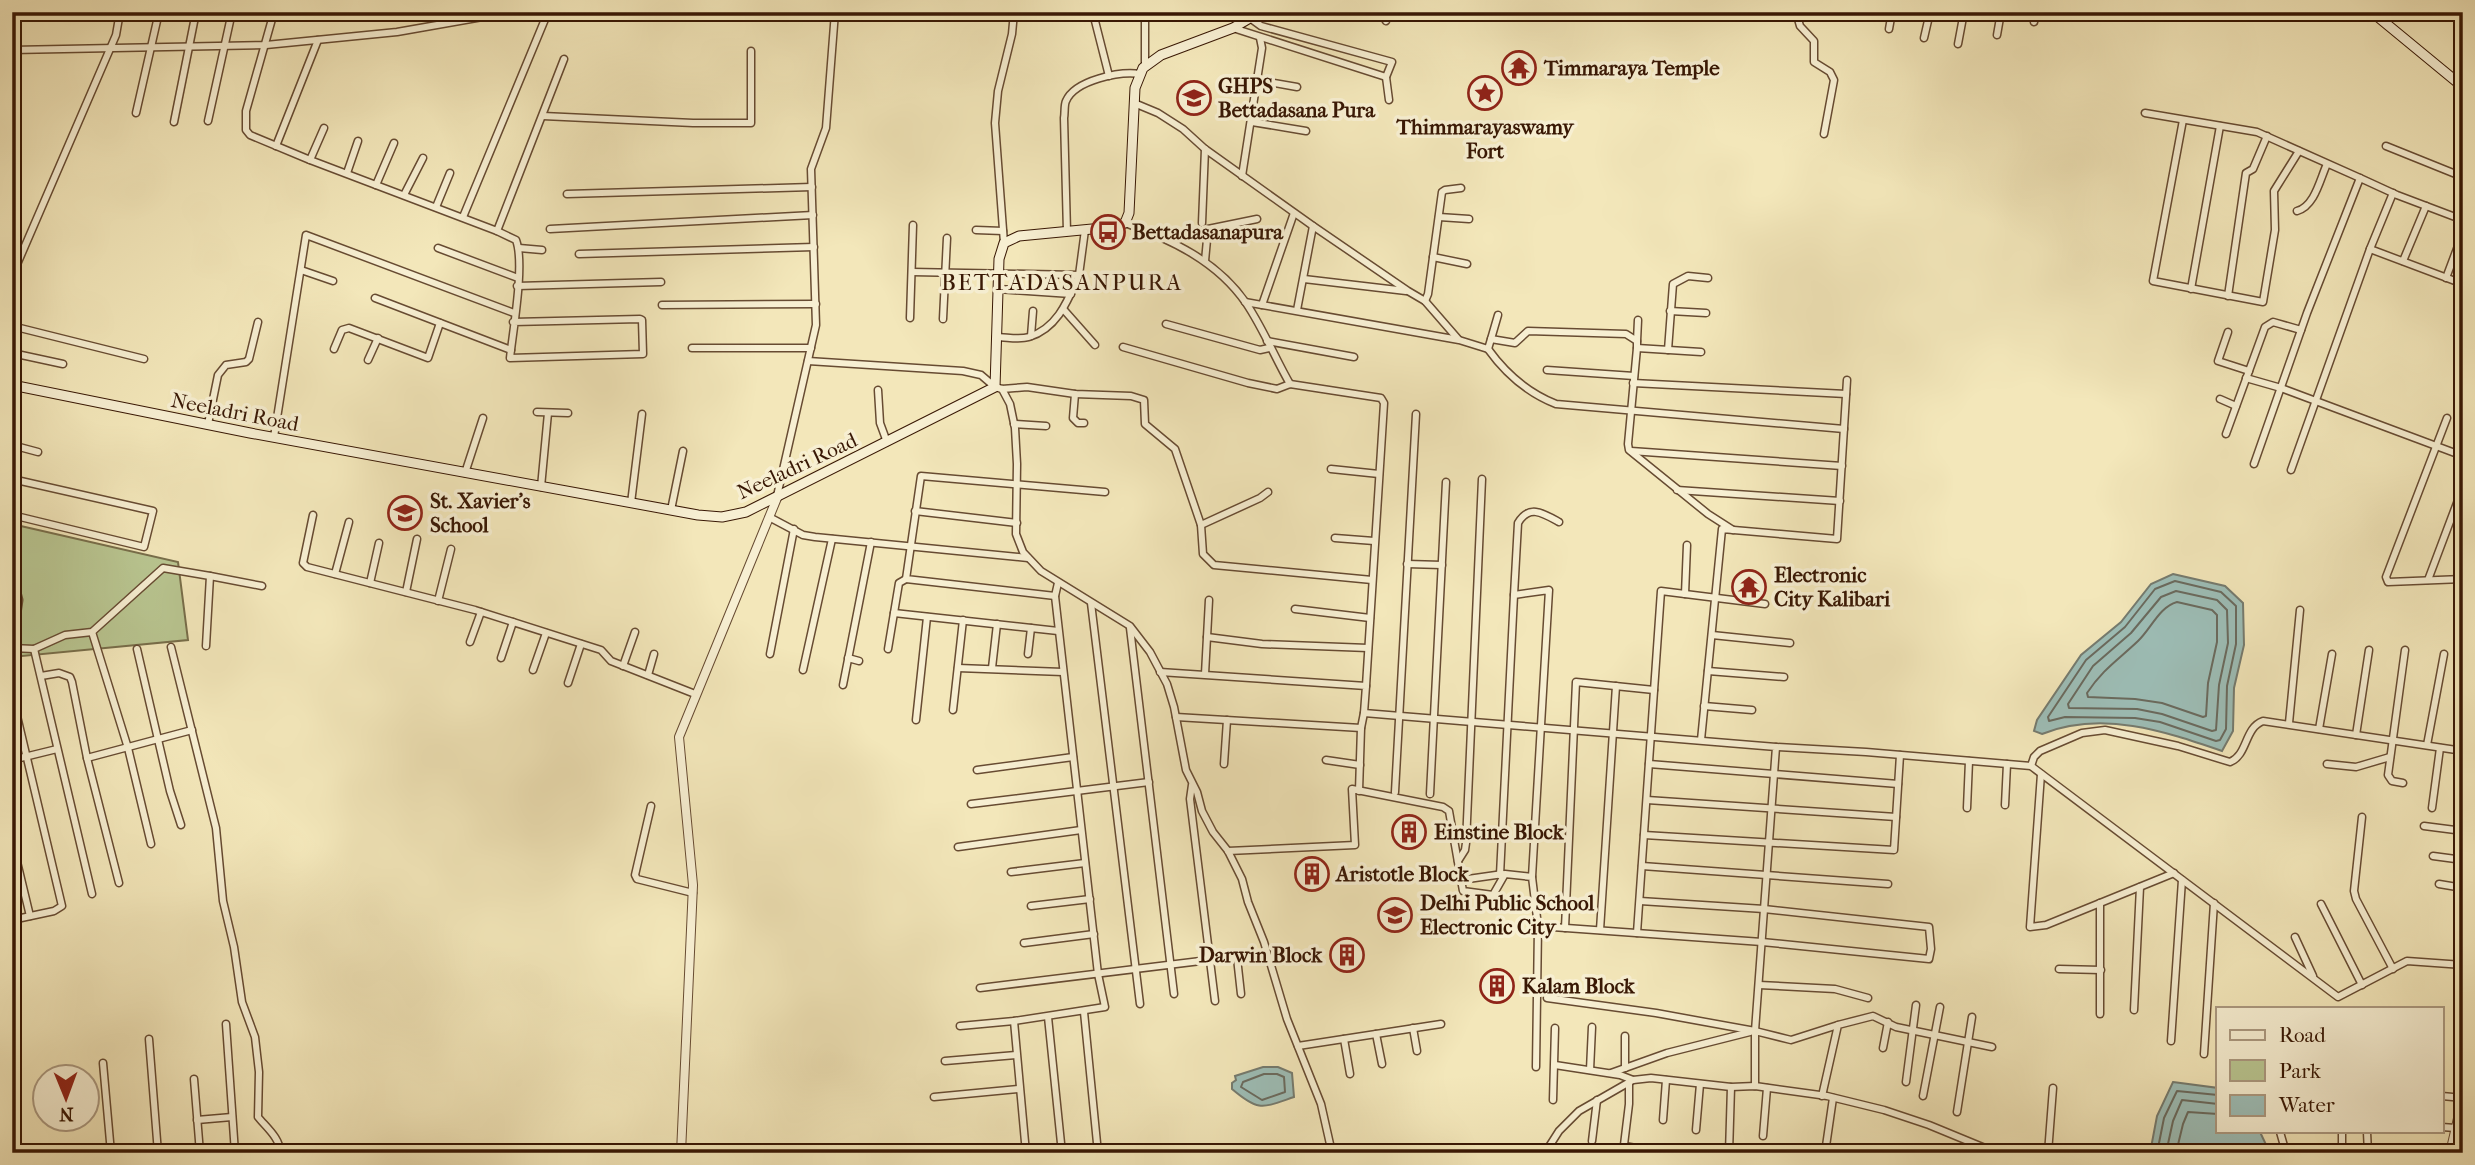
<svg xmlns="http://www.w3.org/2000/svg" width="2475" height="1165" font-family="'IM FELL French Canon',serif">
	<style>
		.green { fill: #b9c691; stroke: #786e4a; stroke-width: 2 }
		.water { fill: #9dbeb7; stroke: #757b6f; stroke-width: 2 }
		.lines { fill: none; stroke-linecap: round; stroke-linejoin: round }
		.shore { stroke: #6a6a5e; stroke-width: 2 }
		.minor-casing { stroke: #674b32; stroke-width: 9 }
		.tertiary-casing { stroke: #674b32; stroke-width: 10 }
		.secondary-casing { stroke: #381704; stroke-width: 11 }
		.minor { stroke: #f7efd2; stroke-width: 6 }
		.tertiary { stroke: #f7efd2; stroke-width: 8 }
		.secondary { stroke: #f7efd2; stroke-width: 9 }
		.labels { text-anchor: middle; stroke-width: 7; stroke-linejoin: round; paint-order: stroke }
		.poi-label { font-size: 21px; font-weight: bold; fill: #381704; stroke: #f7efd2; text-anchor: start }
		.street-label { font-size: 21px; fill: #381704; stroke: #f7efd2 }
		.neighbourhood-label { font-size: 23px; letter-spacing: 2px; fill: #381704; stroke: #f7efd2 }
	</style>
	<rect width="100%" height="100%" fill="#f3e7ba"/>
	<filter id="stains"><feTurbulence type="fractalNoise" baseFrequency=".00286" numOctaves="4"/><feColorMatrix values="0 0 0 0 .2 0 0 0 0 .09 0 0 0 0 .02 0 0 0 .5 -.17"/></filter>
	<radialGradient id="worn" r=".72"><stop offset=".6" stop-color="#630" stop-opacity="0"/><stop offset="1" stop-color="#630" stop-opacity=".3"/></radialGradient>
	<path class="green" d="M12,524L178,562L188,640L12,657Z"/>
	<g class="water">
		<path d="M2173,574L2225,586L2243,603L2244,645L2234,688L2233,731L2222,751C2164,731 2102,710 2042,734L2034,731L2037,720L2081,655L2121,622L2151,584Z"/>
		<path d="M1263,1067H1278L1292,1073L1294,1097C1262,1108 1259,1112 1232,1089V1083L1236,1080L1235,1076Z"/>
		<path d="M2173,1082L2218,1088V1132H2260L2270,1153H2150L2157,1116Z"/>
	</g>
	<g class="lines">
		<g class="shore">
			<path d="M2175,581L2221,592L2236,606V644L2227,686L2226,729L2220,740L2216,741L2160,722L2135,718L2065,717L2049,721L2048,717L2086,660L2125,627L2155,589Z"/>
			<path d="M2176,591L2217,600L2227,610L2228,643L2219,685L2216,730L2212,731L2162,714L2137,709L2069,708L2068,704L2093,666L2131,633L2161,597Z"/>
			<path d="M2177,602L2212,610L2217,615V642L2208,683L2206,716L2203,717L2162,703L2135,699L2088,697L2087,693C2103,669 2118,660 2138,641C2151,629 2159,607 2177,602Z"/>
			<path d="M1264,1074H1277L1284,1077L1285,1092L1262,1100L1241,1087L1243,1082Z"/>
			<path d="M2157,1153L2164,1118L2177,1091L2218,1095"/>
			<path d="M2166,1153L2173,1121L2182,1100L2218,1104"/>
			<path d="M2176,1153L2183,1124L2188,1112L2218,1114"/>
		</g>
		<g class="minor-casing">
			<g id="minor">
				<path d="M274,12L246,111V130L250,135L310,160L497,231L516,240C525,264 513,330 510,358L643,354L642,320L640,319L513,322"/>
				<path d="M1381,12L1386,21"/>
				<path d="M1796,12L1800,26L1814,41V62L1830,72L1834,80L1824,134"/>
				<path d="M1861,16L1862,12"/>
				<path d="M1094,17L1109,76"/>
				<path d="M1250,18L1261,26L1392,62L1386,77L1389,100"/>
				<path d="M2034,22L2036,12"/>
				<path d="M1233,28L1386,77"/>
				<path d="M1889,29L1892,12"/>
				<path d="M1997,35L2001,12"/>
				<path d="M1924,38L1930,12"/>
				<path d="M1958,44L1964,12"/>
				<path d="M12,50L266,45L397,32L511,12"/>
				<path d="M1145,67V12"/>
				<path d="M1257,80L1297,87"/>
				<path d="M1134,103L1158,113L1183,129L1205,149L1313,226L1408,291L1425,301L1458,339"/>
				<path d="M136,113L159,12"/>
				<path d="M2145,113L2257,132L2360,178"/>
				<path d="M543,116L693,123H751V51"/>
				<path d="M2183,120L2153,281L2263,302L2275,230L2274,191L2299,151"/>
				<path d="M208,121L232,12"/>
				<path d="M174,122L196,12"/>
				<path d="M1252,122L1306,131"/>
				<path d="M276,146L318,40"/>
				<path d="M2386,146L2463,177"/>
				<path d="M310,160L324,128"/>
				<path d="M347,173L358,141"/>
				<path d="M1242,176L1262,48L1260,38"/>
				<path d="M376,185L394,143"/>
				<path d="M2393,193L2370,249L2463,284"/>
				<path d="M567,194L812,187"/>
				<path d="M404,195L423,158"/>
				<path d="M436,207L450,173"/>
				<path d="M2297,211C2315,206 2320,179 2327,164"/>
				<path d="M463,217L548,12"/>
				<path d="M1439,217L1469,219"/>
				<path d="M1125,223C1172,240 1217,261 1246,303C1263,328 1275,358 1290,384"/>
				<path d="M1202,223L1205,149"/>
				<path d="M550,229L813,215"/>
				<path d="M976,230L1003,231"/>
				<path d="M497,231L564,59"/>
				<path d="M1067,232L1064,118C1065,113 1064,105 1066,101C1075,80 1120,71 1140,74"/>
				<path d="M1004,243L995,123L998,91L1012,34L1014,12"/>
				<path d="M438,248L518,278"/>
				<path d="M519,248L542,250"/>
				<path d="M579,254L814,247"/>
				<path d="M1433,257L1467,264"/>
				<path d="M1205,261L1208,229L1257,219"/>
				<path d="M2403,261L2426,206"/>
				<path d="M301,270L333,281"/>
				<path d="M912,272L1079,275L1085,230"/>
				<path d="M12,276L116,35L120,12"/>
				<path d="M2446,278L2461,238"/>
				<path d="M1304,279L1406,291"/>
				<path d="M517,286L661,282"/>
				<path d="M998,289L1071,294"/>
				<path d="M2191,289L2220,126"/>
				<path d="M2228,296L2246,173L2253,169L2267,136"/>
				<path d="M375,298L511,350"/>
				<path d="M1425,301L1428,294L1442,192L1445,190L1461,188"/>
				<path d="M1245,302L1459,340L1488,349L1491,339L1515,343L1528,331L1626,334L1637,341V348L1628,444L1629,450L1708,514L1733,530"/>
				<path d="M662,305L816,304"/>
				<path d="M1262,305L1294,213"/>
				<path d="M1064,310L1095,345"/>
				<path d="M1297,310L1313,226"/>
				<path d="M1670,311L1706,313"/>
				<path d="M910,318L913,225"/>
				<path d="M943,319L947,238"/>
				<path d="M1166,324L1260,350L1269,348"/>
				<path d="M12,326L144,359"/>
				<path d="M2228,332L2218,361L2249,371"/>
				<path d="M1031,336L1033,311"/>
				<path d="M996,337C1007,337 1019,340 1029,337C1058,328 1068,300 1079,275"/>
				<path d="M1491,339L1498,315"/>
				<path d="M1267,341L1354,357"/>
				<path d="M1637,341L1638,320"/>
				<path d="M1123,347L1248,383L1277,389L1290,384L1381,398L1384,403L1366,686"/>
				<path d="M692,348H811"/>
				<path d="M1637,348L1701,352"/>
				<path d="M334,349L342,330L349,328L428,358L440,323"/>
				<path d="M1488,349C1506,374 1528,393 1556,404L1844,429"/>
				<path d="M1668,350L1673,284L1688,276L1708,278"/>
				<path d="M12,353L63,364"/>
				<path d="M368,360L378,338"/>
				<path d="M808,361L963,371L981,375L995,387L1002,389L1027,387L1075,394L1131,396L1144,400L1145,424L1175,449L1201,525L1203,554L1214,565L1372,580"/>
				<path d="M1547,370L1634,376"/>
				<path d="M2246,378L2281,388L2463,456"/>
				<path d="M1633,383L1846,394"/>
				<path d="M1002,389L1010,404L1015,428L1017,464L1016,534L1023,552L1041,571L1130,626L1150,652L1167,684L1174,707L1186,770L1197,792L1202,811L1213,832L1228,851L1242,879L1248,902L1264,942L1287,1019L1321,1104L1332,1153"/>
				<path d="M878,390L880,423L887,442"/>
				<path d="M1075,394L1073,418L1078,423H1084"/>
				<path d="M2220,399L2236,406"/>
				<path d="M537,412L568,413"/>
				<path d="M2447,418L2386,577L2388,582L2463,579"/>
				<path d="M208,424L218,375L226,365L246,362L249,359L258,322"/>
				<path d="M1014,424L1046,426"/>
				<path d="M2226,434L2265,327L2273,322L2301,330"/>
				<path d="M274,437L306,235L514,313"/>
				<path d="M12,445L38,452"/>
				<path d="M1631,451L1842,466"/>
				<path d="M2254,464L2307,313L2360,178L2397,195L2463,220"/>
				<path d="M1331,469L1379,474"/>
				<path d="M2291,470L2370,249"/>
				<path d="M465,473L483,418"/>
				<path d="M12,479L153,511L144,547L12,515"/>
				<path d="M541,487L548,413"/>
				<path d="M1677,490L1840,501"/>
				<path d="M777,496L816,325L811,169L826,128L835,12"/>
				<path d="M631,503L642,414"/>
				<path d="M671,510L683,451"/>
				<path d="M915,511L1017,523"/>
				<path d="M313,515L303,563L307,567L475,610L601,650L611,661L695,694"/>
				<path d="M769,517L803,535L815,537L1028,558"/>
				<path d="M1201,525L1260,498L1268,492"/>
				<path d="M1335,538L1374,541"/>
				<path d="M1407,564L1442,565"/>
				<path d="M12,573L19,600L12,648"/>
				<path d="M335,574L349,522"/>
				<path d="M2428,580L2463,487"/>
				<path d="M370,583L379,543"/>
				<path d="M406,592L417,539"/>
				<path d="M1685,594L1687,545"/>
				<path d="M1514,595L1518,523C1529,504 1543,513 1559,522"/>
				<path d="M1055,596L906,579L921,476L1105,492"/>
				<path d="M438,601L451,549"/>
				<path d="M1091,603L1140,1004"/>
				<path d="M1295,609L1370,618"/>
				<path d="M894,613L1058,631"/>
				<path d="M1130,628L1174,994"/>
				<path d="M92,632L128,748L151,844"/>
				<path d="M1712,635L1790,643"/>
				<path d="M1207,637L1262,644L1368,648"/>
				<path d="M470,642L481,612"/>
				<path d="M206,646L210,576L262,586"/>
				<path d="M171,647L216,828L223,901L234,947L242,1002L255,1037L259,1072L258,1117C266,1127 281,1139 280,1153"/>
				<path d="M12,648L34,649"/>
				<path d="M137,649L170,791L181,825"/>
				<path d="M888,649L899,583L906,579"/>
				<path d="M770,654L794,529"/>
				<path d="M1028,654L1031,628"/>
				<path d="M501,658L513,622"/>
				<path d="M848,658L859,661"/>
				<path d="M623,666L635,632"/>
				<path d="M958,668L1063,672"/>
				<path d="M992,668L997,624"/>
				<path d="M533,670L546,633"/>
				<path d="M803,670L832,539"/>
				<path d="M1708,671L1784,677"/>
				<path d="M1160,672L1366,686L1364,713L1776,747L1755,1031V1086"/>
				<path d="M1205,674L1209,600"/>
				<path d="M648,675L654,654"/>
				<path d="M41,676L59,673L70,677L72,682L87,758L119,883"/>
				<path d="M568,683L581,644"/>
				<path d="M843,685L871,542"/>
				<path d="M12,695L62,906L54,911L12,920"/>
				<path d="M1704,706L1752,710"/>
				<path d="M953,710L963,620"/>
				<path d="M1176,717L1361,728"/>
				<path d="M916,720L927,617"/>
				<path d="M2289,723L2300,610"/>
				<path d="M2319,729L2332,654"/>
				<path d="M2356,735L2369,650"/>
				<path d="M1701,740L1722,529L1837,539L1847,380"/>
				<path d="M2427,745L2444,654"/>
				<path d="M1776,747L1866,752L2031,766L2338,997L2407,961L2463,965"/>
				<path d="M2460,750L2463,732"/>
				<path d="M87,758L192,730"/>
				<path d="M12,760L57,749"/>
				<path d="M1326,760L1360,765"/>
				<path d="M1224,764L1227,720"/>
				<path d="M1649,764L1898,784"/>
				<path d="M2327,764L2356,767L2390,757"/>
				<path d="M2031,766L2034,757L2040,751L2082,733L2105,730L2178,746L2230,762C2248,755 2244,728 2263,721L2463,751"/>
				<path d="M977,770L1073,757"/>
				<path d="M2041,774L2030,927L2046,925L2174,873"/>
				<path d="M2403,783L2392,781L2388,775L2405,650"/>
				<path d="M1192,785L1190,799L1215,1001"/>
				<path d="M1359,791L1361,728L1364,713"/>
				<path d="M1395,792L1416,414"/>
				<path d="M1430,794L1446,482"/>
				<path d="M1647,800L1896,817"/>
				<path d="M971,804L1149,782"/>
				<path d="M2005,805L2007,764"/>
				<path d="M651,806L635,875L637,879L693,893"/>
				<path d="M1967,808L1969,761"/>
				<path d="M2432,808L2440,748"/>
				<path d="M2362,817L2354,891L2356,899L2393,969"/>
				<path d="M2424,826L2463,831"/>
				<path d="M1644,835L1894,850L1900,755"/>
				<path d="M12,841L30,916"/>
				<path d="M958,847L1081,830"/>
				<path d="M1228,851L1355,845L1352,789L1443,807L1449,811L1463,891L1493,895L1505,874L1532,877L1538,926L1762,942L1929,959L1931,949L1929,927L1764,909L1640,901"/>
				<path d="M2433,856L2463,860"/>
				<path d="M1458,861L1465,850L1466,843L1482,479"/>
				<path d="M1642,866L1888,884"/>
				<path d="M1011,872L1085,863"/>
				<path d="M1500,875L1514,595L1549,590L1532,877"/>
				<path d="M1461,880L1503,874"/>
				<path d="M2439,884L2463,888"/>
				<path d="M92,894L34,649L65,635L92,632L163,568L210,576"/>
				<path d="M2321,904L2362,985"/>
				<path d="M1031,906L1090,899"/>
				<path d="M1565,928L1576,682L1654,690"/>
				<path d="M1600,930L1616,686"/>
				<path d="M1637,933L1661,591L1765,604"/>
				<path d="M2295,937L2313,976"/>
				<path d="M1024,943L1094,934"/>
				<path d="M1237,958L1241,994"/>
				<path d="M2059,969L2101,970"/>
				<path d="M1759,985L1835,989L1868,998"/>
				<path d="M980,988L1266,953"/>
				<path d="M1547,998L1656,1013L1755,1031L1791,1040L1838,1025"/>
				<path d="M2134,1010L2140,887"/>
				<path d="M1084,1012L1098,1153"/>
				<path d="M2100,1014V903"/>
				<path d="M1048,1017L1062,1153"/>
				<path d="M1014,1021L1026,1153"/>
				<path d="M226,1024L235,1153"/>
				<path d="M960,1026L1014,1021L1105,1007L1098,974L1055,596L1058,583"/>
				<path d="M1413,1028L1417,1051"/>
				<path d="M1376,1034L1382,1064"/>
				<path d="M149,1039L158,1153"/>
				<path d="M1344,1039L1350,1074"/>
				<path d="M2171,1041L2182,880"/>
				<path d="M1298,1046L1441,1024"/>
				<path d="M1883,1048L1888,1022"/>
				<path d="M2204,1054L2214,903"/>
				<path d="M945,1061L1016,1055"/>
				<path d="M103,1063L111,1153"/>
				<path d="M1555,1065L1620,1075L1633,1080"/>
				<path d="M1536,1067L1538,926"/>
				<path d="M1625,1068V1036"/>
				<path d="M1590,1070L1592,1027"/>
				<path d="M1611,1073L1667,1053L1750,1032"/>
				<path d="M194,1079L200,1153"/>
				<path d="M1906,1082L1916,1005"/>
				<path d="M1822,1096L1838,1025L1873,1016L1896,1027L1992,1047"/>
				<path d="M1923,1096L1940,1007"/>
				<path d="M2442,1096L2463,1098"/>
				<path d="M934,1097L1019,1089"/>
				<path d="M1553,1100L1555,1028"/>
				<path d="M1957,1112L1972,1017"/>
				<path d="M197,1120L232,1117"/>
				<path d="M1663,1120L1666,1080"/>
				<path d="M2442,1127L2455,1128"/>
				<path d="M1696,1130L1700,1084"/>
				<path d="M2280,1132L2286,1153"/>
				<path d="M2342,1132V1153"/>
				<path d="M2367,1132L2368,1153"/>
				<path d="M1763,1136L1767,1088"/>
				<path d="M1592,1141L1597,1100"/>
				<path d="M1624,1146L1666,1153"/>
				<path d="M2368,1151L2443,1153"/>
				<path d="M75,1153L111,1147"/>
				<path d="M1545,1153L1559,1131L1579,1111L1633,1080L1651,1078L1731,1087L1755,1086L1827,1096L1884,1110L1929,1125L1997,1153"/>
				<path d="M1623,1153L1629,1104V1082"/>
				<path d="M1729,1153L1731,1087"/>
				<path d="M1825,1153L1833,1098"/>
				<path d="M2048,1153L2053,1088"/>
			</g>
		</g>
		<g class="tertiary-casing">
			<g id="tertiary">
				<path d="M681,1153L693,885L679,737L777,498"/>
				<path d="M2450,1153L2463,1097"/>
			</g>
		</g>
		<g class="secondary-casing">
			<g id="secondary">
				<path d="M2372,12L2463,87"/>
				<path d="M12,385L250,433L698,515L722,517L746,512L995,387L999,259L1004,243L1019,236L1113,227L1125,223L1129,213L1135,88L1143,68L1161,55L1233,28L1260,12"/>
			</g>
		</g>
		<use href="#minor" class="minor"/>
		<use href="#tertiary" class="tertiary"/>
		<use href="#secondary" class="secondary"/>
	</g>
	<defs>
		<g id="temple-ring" transform="scale(1.75)"><circle r="9.5" fill="#f7efd2" stroke="#8f2418" stroke-width="1.5"/><path d="M0-6L5-2H3V0L6.5 2.5H4V6H1.5V3h-3V6H-4V2.5H-6.5L-3 0V-2H-5Z" fill="#8f2418"/></g>
		<g id="sight-ring" transform="scale(1.75)"><circle r="9.5" fill="#f7efd2" stroke="#8f2418" stroke-width="1.5"/><path d="M0-6L1.8-2.2L6-1.7L2.9 1.2L3.7 5.4L0 3.3L-3.7 5.4L-2.9 1.2L-6-1.7L-1.8-2.2Z" fill="#8f2418"/></g>
		<g id="school-ring" transform="scale(1.75)"><circle r="9.5" fill="#f7efd2" stroke="#8f2418" stroke-width="1.5"/><path d="M0-5L7-2L0 1L-7-2ZM-4 1L0 2.5L4 1V4Q0 6-4 4Z" fill="#8f2418"/></g>
		<g id="bus-ring" transform="scale(1.75)"><circle r="9.5" fill="#f7efd2" stroke="#8f2418" stroke-width="1.5"/><path d="M-5-6H5V4H4V6H2V4H-2V6H-4V4H-5ZM-3.5-4V0h7V-4ZM-3.5 1.2v1.5H-2V1.2ZM2 1.2v1.5H3.5V1.2Z" fill="#8f2418"/></g>
		<g id="building-ring" transform="scale(1.75)"><circle r="9.5" fill="#f7efd2" stroke="#8f2418" stroke-width="1.5"/><path d="M-4-6H4V6H1V3H-1V6H-4ZM-2.5-4.3h1.7v1.8h-1.7ZM.8-4.3h1.7v1.8H.8ZM-2.5-1h1.7V.8h-1.7ZM.8-1h1.7V.8H.8Z" fill="#8f2418"/></g>
	</defs>
	<g fill-rule="evenodd">
		<use href="#temple-ring" x="1519" y="68"/>
		<use href="#sight-ring" x="1485" y="93"/>
		<use href="#school-ring" x="1194" y="98"/>
		<use href="#bus-ring" x="1108" y="232"/>
		<use href="#school-ring" x="405" y="513"/>
		<use href="#temple-ring" x="1749" y="587"/>
		<use href="#building-ring" x="1409" y="832"/>
		<use href="#building-ring" x="1312" y="874"/>
		<use href="#school-ring" x="1395" y="915"/>
		<use href="#building-ring" x="1347" y="955"/>
		<use href="#building-ring" x="1497" y="986"/>
	</g>
	<g class="labels">
		<g class="poi-label">
			<text x="1544" y="75">Timmaraya Temple</text>
			<text x="1218" y="93">GHPS<tspan x="1218" dy="24">Bettadasana Pura</tspan></text>
			<text x="1485" y="134" text-anchor="middle">Thimmarayaswamy<tspan x="1485" dy="24">Fort</tspan></text>
			<text x="1132" y="239">Bettadasanapura</text>
			<text x="430" y="508">St. Xavier's<tspan x="430" dy="24">School</tspan></text>
			<text x="1774" y="582">Electronic<tspan x="1774" dy="24">City Kalibari</tspan></text>
			<text x="1434" y="839">Einstine Block</text>
			<text x="1336" y="881">Aristotle Block</text>
			<text x="1420" y="910">Delhi Public School<tspan x="1420" dy="24">Electronic City</tspan></text>
			<text x="1322" y="962" text-anchor="end">Darwin Block</text>
			<text x="1522" y="993">Kalam Block</text>
		</g>
		<g class="street-label">
			<text transform="translate(235 412) rotate(11)" y="7">Neeladri Road</text>
			<text transform="translate(797 466) rotate(-25)" y="7">Neeladri Road</text>
		</g>
		<g class="neighbourhood-label">
			<text x="1062" y="290">BETTADASANPURA</text>
		</g>
	</g>
	<rect width="2475" height="1165" fill="none" stroke="#f3e7ba" stroke-width="42"/>
	<rect x="14" y="14" width="2447" height="1137" fill="none" stroke="#381704" stroke-width="3.5"/>
	<rect x="21" y="21" width="2433" height="1123" fill="none" stroke="#381704" stroke-width="2"/>
	<rect x="2216" y="1007" width="228" height="126" fill="#f7efd2" stroke="#ab9980" stroke-width="2"/>
	<rect x="2230" y="1030" width="35" height="10" fill="#f7efd2" stroke="#ab9980" stroke-width="2"/>
	<text x="2279" y="1042" font-size="21" fill="#381704">Road</text>
	<rect x="2230" y="1060" width="35" height="21" fill="#b9c691" stroke="#ab9980" stroke-width="2"/>
	<text x="2279" y="1078" font-size="21" fill="#381704">Park</text>
	<rect x="2230" y="1095" width="35" height="21" fill="#9dbeb7" stroke="#ab9980" stroke-width="2"/>
	<text x="2279" y="1112" font-size="21" fill="#381704">Water</text>
	<g transform="translate(66 1098) rotate(179)"><circle r="33" fill="#f7efd2" stroke="#ab9980" stroke-width="2"/>
	<path d="M0-5L12 26L0 18L-12 26Z" fill="#8f2418"/>
	<text y="-10" font-size="19" font-weight="bold" text-anchor="middle" fill="#381704">N</text>
	</g>
	<rect width="100%" height="100%" filter="url(#stains)"/>
	<rect width="100%" height="100%" fill="url(#worn)"/>
</svg>
